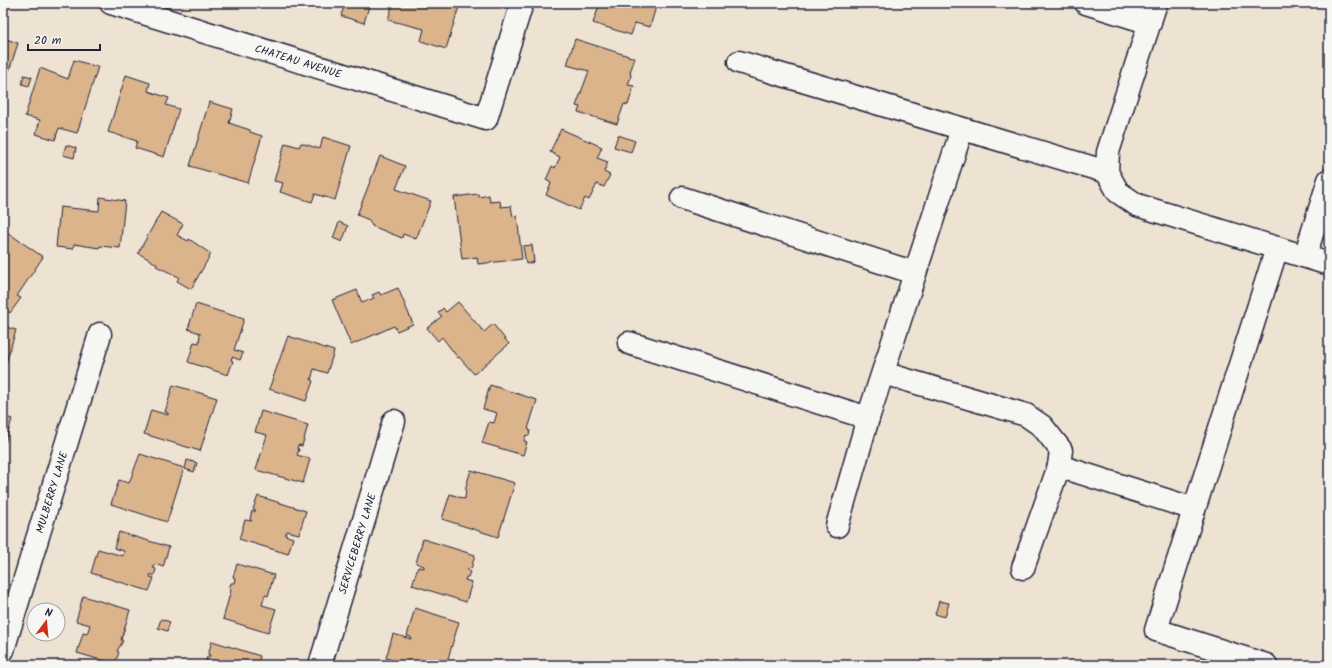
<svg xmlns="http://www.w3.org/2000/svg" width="1332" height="668" font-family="Kalam,sans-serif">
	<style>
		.building { fill: #dbb48c; stroke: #22223b }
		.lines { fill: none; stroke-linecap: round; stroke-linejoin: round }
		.minor-casing { stroke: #22223b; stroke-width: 25 }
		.minor { stroke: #f6f6f2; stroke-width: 22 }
		.labels { text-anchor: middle; stroke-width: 3.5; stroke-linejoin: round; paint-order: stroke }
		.street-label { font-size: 11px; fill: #22223b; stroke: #f6f6f2 }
	</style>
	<rect width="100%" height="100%" fill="#eee2d3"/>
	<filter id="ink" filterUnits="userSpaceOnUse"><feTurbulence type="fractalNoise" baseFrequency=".025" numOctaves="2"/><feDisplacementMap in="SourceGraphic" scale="8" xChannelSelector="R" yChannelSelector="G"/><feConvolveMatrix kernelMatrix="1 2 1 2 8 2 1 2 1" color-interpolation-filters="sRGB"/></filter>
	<g filter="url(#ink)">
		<g class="building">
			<path d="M345,3H370L364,23L341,16Z"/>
			<path d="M393,3H460L446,49L421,41L424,29L388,20Z"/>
			<path d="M600,3H657L650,27L635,23L631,35L593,23Z"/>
			<path d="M3,38L18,43L3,90Z"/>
			<path d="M575,39L635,58L630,72L631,76L628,85L634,86L628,105L624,104L617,124L578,112L580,107L576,106L589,71L567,65Z"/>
			<path d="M74,60L98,67L77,133L59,128L55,140L36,134L40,120L25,116L40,68L68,79Z"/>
			<path d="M24,75L32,77L29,86L22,84Z"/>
			<path d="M126,75L150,83L148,91L169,98L166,105L179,109L164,157L135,148L137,141L108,132Z"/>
			<path d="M209,102L233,109L229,123L250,130V132L262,136L248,183L190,166Z"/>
			<path d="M561,129L602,147L597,158L608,162L604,172L610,175L604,187L597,184L589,200L585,198L579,210L546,195L551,183L546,180L552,166L555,168L560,157L550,152Z"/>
			<path d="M618,135L635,141L631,152L614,147Z"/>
			<path d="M323,137L351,146L335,200L315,194L312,202L280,192L283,183L274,181L285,143L299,147L301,143L320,149Z"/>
			<path d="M66,145L76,148L74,158L63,155Z"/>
			<path d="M380,156L405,166L396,189L431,201L416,239L403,234L402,238L372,226L369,220L357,215Z"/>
			<path d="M478,194L479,197L489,195L490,202L500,201L501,207L511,206L513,217L517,216L522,259L478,264L477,257L462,259L454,197Z"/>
			<path d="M100,197L125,201L120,248L100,246L99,248L74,244L73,249L56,247L60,207L99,211Z"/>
			<path d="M161,212L183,224L177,235L188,241L189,239L211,254L191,289L177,281L179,277L156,266L157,264L138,253Z"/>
			<path d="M339,222L348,226L342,242L333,238Z"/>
			<path d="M4,230L43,257L17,296L21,298L10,313L3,308Z"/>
			<path d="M532,245L534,262L526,264L523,246Z"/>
			<path d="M398,288L413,324L397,331L394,326L351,345L332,300L357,290L362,303L374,298L372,295L379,292L381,295Z"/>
			<path d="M458,302L484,332L493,324L509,344L474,374L459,357L458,358L442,337L438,341L427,328L442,316L438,313L443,308L446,312Z"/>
			<path d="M196,304L244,319L234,350L243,353L240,360L232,357L231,360L233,361L228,375L188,362L194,342L199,343L200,333L188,329Z"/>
			<path d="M3,326L16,330L3,373Z"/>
			<path d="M288,336L334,351L327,373L314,369L311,380L313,381L306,401L269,389Z"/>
			<path d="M173,385L217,398L200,451L144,434L151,410L168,415V413L165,412Z"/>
			<path d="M490,385L537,400L528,429L530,430L529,436L526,435L524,441L527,442L523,455L482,443L489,422L494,423L497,413L483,409Z"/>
			<path d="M261,411L308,425L302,446L298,445L297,449H299L297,455L310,459L303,483L256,470L267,435L255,432Z"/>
			<path d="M3,416L12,419L5,443H3Z"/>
			<path d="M140,454L184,468L167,522L111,504L119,480L129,483Z"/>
			<path d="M187,460L197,463L194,472L185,469Z"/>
			<path d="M471,470L515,483L498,537L442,519L450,494L465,499L466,486Z"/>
			<path d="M258,496L306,511L299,534L287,531L285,535L293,538L288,554L239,539L245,520L252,521L250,519L252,511L255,512V510L253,509Z"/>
			<path d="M119,532L169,547L163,567L155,564L153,568L156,569L154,576L151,574L150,577L154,578L149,591L91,573L98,549L123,556L124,551L114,548Z"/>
			<path d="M423,539L475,555L471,569L468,568V571L470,572L468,577H466L465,580L472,582L466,602L412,585L418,567L424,568V566L416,563Z"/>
			<path d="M237,564L274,575L268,596L265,595L262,605L276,609L268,633L223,619L231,590L229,589L231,583H234L235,578L233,577Z"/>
			<path d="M83,596L130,610L121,640L123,641L117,651L119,652L115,664L77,653L83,633L87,634L90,625L76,621Z"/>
			<path d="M939,601L949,603L945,617L935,614Z"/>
			<path d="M415,608L459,622L446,665H408L386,658L393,634L411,639V637L407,636Z"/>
			<path d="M161,619L170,622L167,631L158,628Z"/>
			<path d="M212,641L260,656L258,665L205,664L207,657L209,658L210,655H208Z"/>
		</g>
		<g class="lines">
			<g class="minor-casing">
				<g id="minor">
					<path id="s1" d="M111,3L486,119L522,3"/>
					<path d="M1086,3L1150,23"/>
					<path d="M1156,3L1108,152L1107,172L1118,192L1137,205L1277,248"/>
					<path d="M739,62L1107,172"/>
					<path d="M682,198L915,273"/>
					<path d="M1305,256L1329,180"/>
					<path d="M629,343L868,418"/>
					<path d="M883,373L1026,415L1042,426L1061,450L1059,466L1023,568"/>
					<path d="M1059,466L1194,509"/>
					<path d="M837,526L868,418L962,129"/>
					<path id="s2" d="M3,650L100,334"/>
					<path id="s3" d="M320,665L394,421"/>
					<path d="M1266,665L1156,630L1277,248L1329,264"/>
				</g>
			</g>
			<use href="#minor" class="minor"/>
		</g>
	</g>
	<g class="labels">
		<g class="street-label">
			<text dy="4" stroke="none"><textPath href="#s1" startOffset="196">CHATEAU AVENUE</textPath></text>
			<text dy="4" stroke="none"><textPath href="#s2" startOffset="165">MULBERRY LANE</textPath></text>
			<text dy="4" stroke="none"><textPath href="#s3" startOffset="127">SERVICEBERRY LANE</textPath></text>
		</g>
	</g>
	<rect width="1332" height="668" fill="none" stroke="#f6f6f2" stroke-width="16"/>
	<rect x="8" y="8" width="1316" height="652" fill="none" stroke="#22223b" stroke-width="1.5" filter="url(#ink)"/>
	<g transform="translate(46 622) rotate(16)"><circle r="19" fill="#f6f6f2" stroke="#a1a1a9"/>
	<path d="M0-3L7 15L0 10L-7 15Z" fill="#c8321e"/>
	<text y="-6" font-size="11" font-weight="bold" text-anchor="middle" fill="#22223b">N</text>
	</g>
	<path d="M28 44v6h72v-6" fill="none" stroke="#22223b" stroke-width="2"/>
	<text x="34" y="44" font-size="12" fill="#22223b" stroke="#f6f6f2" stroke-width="3" paint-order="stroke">20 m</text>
</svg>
